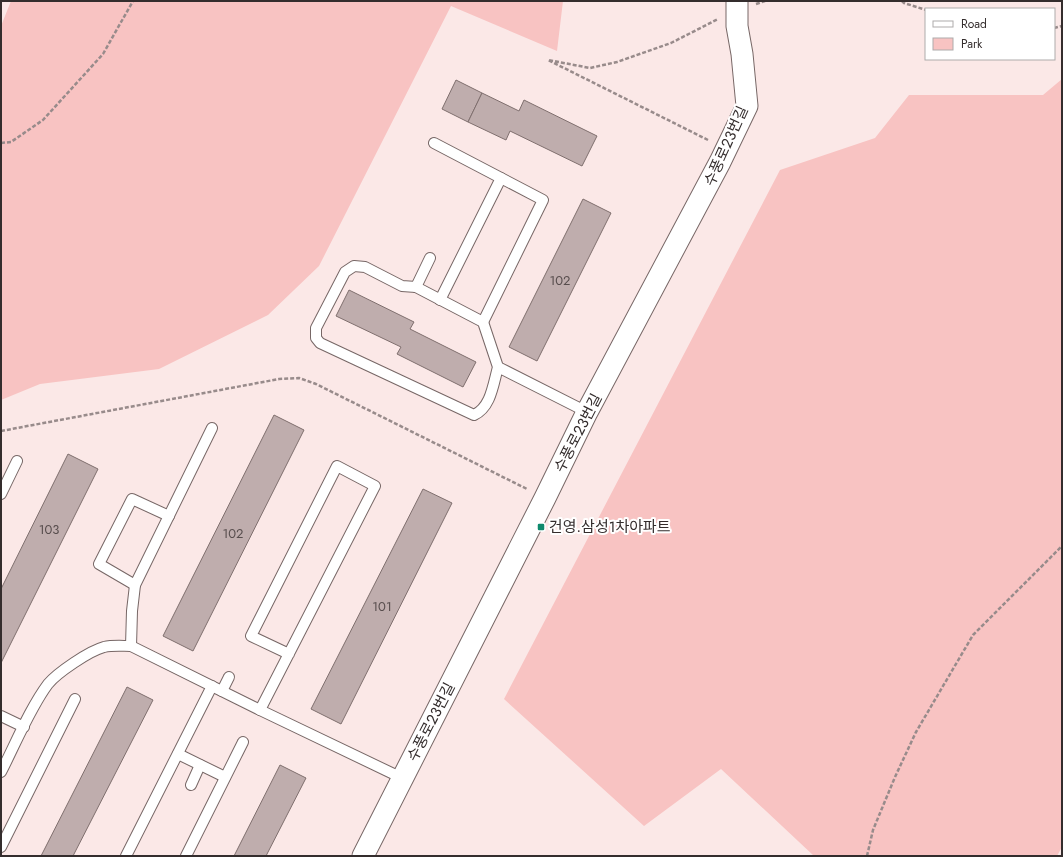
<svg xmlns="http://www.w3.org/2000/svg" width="1063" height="857" font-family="Jost,'Noto Sans KR',sans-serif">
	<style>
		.green { fill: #f8c3c2 }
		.building { fill: #bfadad; stroke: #7f6f6e }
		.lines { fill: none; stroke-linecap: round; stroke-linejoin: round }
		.lane-casing { stroke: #776766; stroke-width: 12 }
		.street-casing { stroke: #776766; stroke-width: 23 }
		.path { stroke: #988b8b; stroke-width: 2.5; stroke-dasharray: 4 2; stroke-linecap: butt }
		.lane { stroke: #fff; stroke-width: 10 }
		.street { stroke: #fff; stroke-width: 21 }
		.poi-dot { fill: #0f8a6d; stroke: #fff; stroke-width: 1.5 }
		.labels { text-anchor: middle; stroke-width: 4; stroke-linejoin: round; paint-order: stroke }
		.number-label { font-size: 13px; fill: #574d4d }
		.street-label { font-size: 15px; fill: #342d2d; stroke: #fff }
		.poi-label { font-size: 15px; fill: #342d2d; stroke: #fff; text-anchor: start }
	</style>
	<rect width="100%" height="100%" fill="#fbe8e7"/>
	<g class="green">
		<path d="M11,1H563L557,51L451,6L319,266L268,315L159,369L40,384L1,400V26Z"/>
		<path d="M1062,79V847L1057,856H814L721,769L644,826L504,699L780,170L875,138L909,95H1043Z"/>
	</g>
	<g class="building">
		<path d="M456,80L482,93L468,122L442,109Z"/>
		<path d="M482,93L519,111L524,100L597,136L582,166L510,131L506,140L468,122Z"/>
		<path d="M583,199L611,213L537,361L509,347Z"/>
		<path d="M349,290L414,322L410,329L476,362L463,387L397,354L401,347L336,316Z"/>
		<path d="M274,415L304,430L193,651L163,636Z"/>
		<path d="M68,454L98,469L1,663V589Z"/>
		<path d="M423,489L452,503L341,724L311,709Z"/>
		<path d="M127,687L153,700L73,856H41Z"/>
		<path d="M280,765L306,778L266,856H234Z"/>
	</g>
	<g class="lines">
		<g class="lane-casing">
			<g id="lane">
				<path d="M434,143L543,200L483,322"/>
				<path d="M416,287L430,258"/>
				<path d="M440,300L501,178"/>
				<path d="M498,367C493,385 491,407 474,415L320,343L316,338V328L345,272L354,266L365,267L402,286L416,287L483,322L498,367L587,412"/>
				<path d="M1,494L17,461"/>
				<path d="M135,585L99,564L132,499L169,516"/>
				<path d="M131,646L132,611L135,585L212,428"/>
				<path d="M222,691L229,677"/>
				<path d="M260,710L375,486L337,466L251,636L289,654"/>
				<path d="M1,716L24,727"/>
				<path d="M178,754L225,777"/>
				<path d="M1,772C15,745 30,708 48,684C57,673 89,651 104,647C113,645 122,646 131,646L260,710L402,778"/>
				<path d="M191,785L200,765"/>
				<path d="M1,847L75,699"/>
				<path d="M126,856L212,686"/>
				<path d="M186,856L243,742"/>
			</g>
		</g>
		<g class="street-casing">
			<path id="street" d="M363,856L545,498L587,412L720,162L747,106L742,54L737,26V1"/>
		</g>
		<g class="path">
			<path d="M902,1L904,3L926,10"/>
			<path d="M756,4L765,1"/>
			<path d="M1054,28L1062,26"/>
			<path d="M708,140L548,60L590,68L617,62L671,43L718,19"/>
			<path d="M1,143L11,142L43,120L103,54L133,1"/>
			<path d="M1,431L279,379L299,378L316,384L527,489"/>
			<path d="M867,856L873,830L895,777L916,732L973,635L1062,546"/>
		</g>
		<use href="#lane" class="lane"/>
		<use href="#street" class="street"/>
	</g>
	<rect class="poi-dot" x="537" y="523" width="8" height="8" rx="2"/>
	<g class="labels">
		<g class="number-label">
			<text x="560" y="285">102</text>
			<text x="49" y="534">103</text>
			<text x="233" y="538">102</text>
			<text x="382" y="611">101</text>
		</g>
		<g class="street-label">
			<text transform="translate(726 146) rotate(-66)" y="5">수풍로23번길</text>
			<text transform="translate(578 433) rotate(-63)" y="5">수풍로23번길</text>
			<text transform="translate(431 722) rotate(-63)" y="5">수풍로23번길</text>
		</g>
		<g class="poi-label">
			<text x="549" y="532">건영.삼성1차아파트</text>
		</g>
	</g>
	<rect width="1063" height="857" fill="none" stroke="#342d2d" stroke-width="4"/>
	<rect x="925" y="8" width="130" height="52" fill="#ffffff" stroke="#aeabab"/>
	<rect x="933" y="21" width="20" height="6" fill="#ffffff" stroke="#aeabab"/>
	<text x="961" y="28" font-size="12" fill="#342d2d">Road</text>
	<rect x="933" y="38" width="20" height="12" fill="#f8c3c2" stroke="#aeabab"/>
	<text x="961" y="48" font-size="12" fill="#342d2d">Park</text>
</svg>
